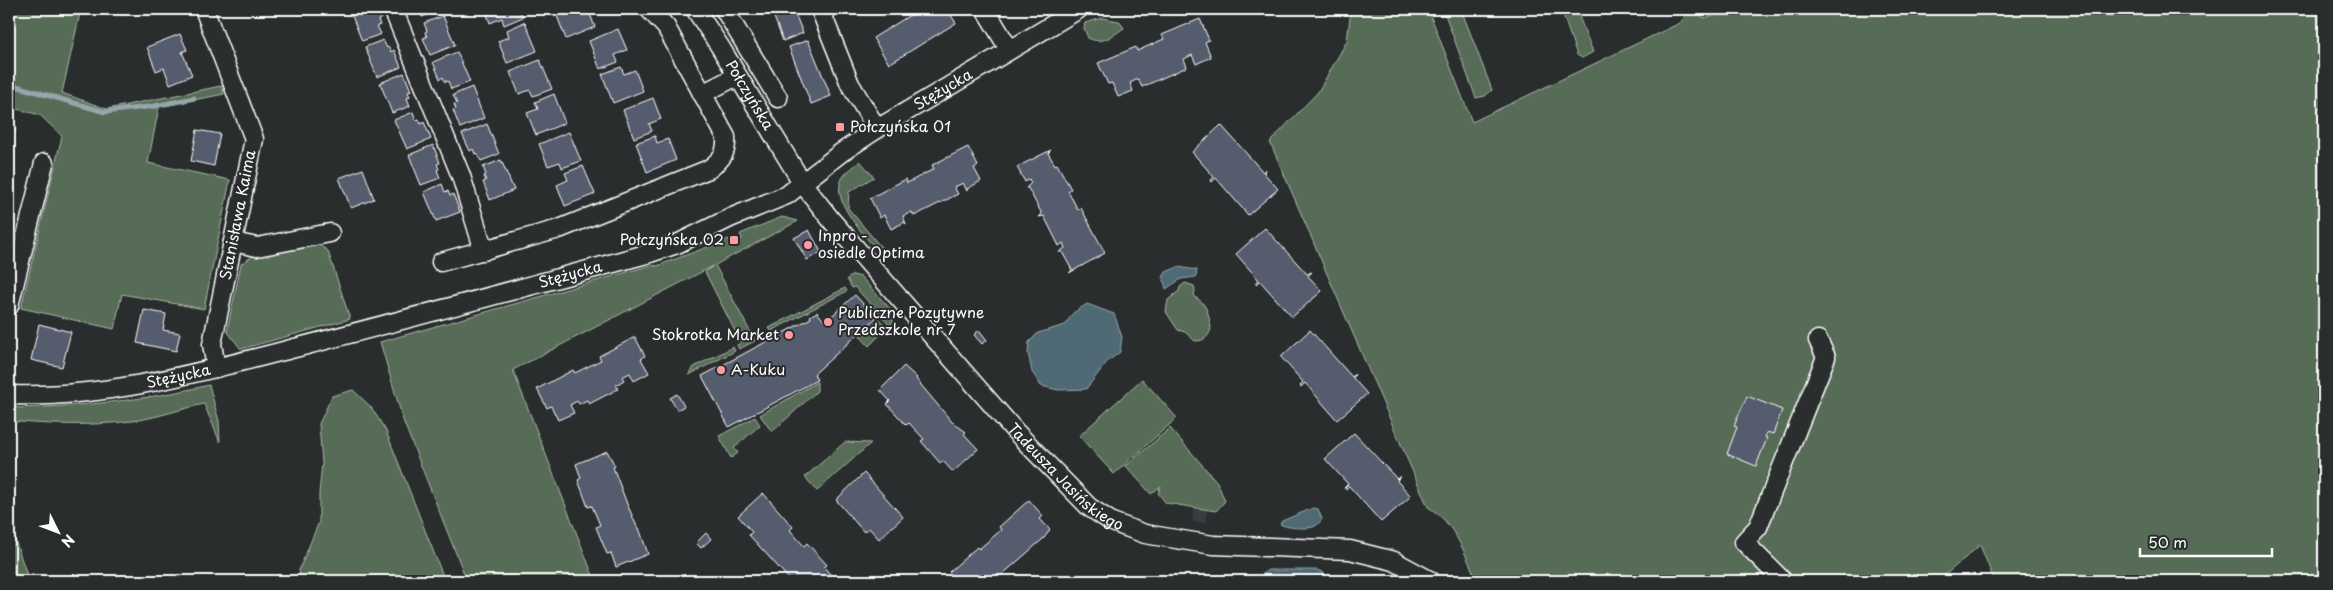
<svg xmlns="http://www.w3.org/2000/svg" width="2333" height="590" font-family="'Playpen Sans',sans-serif">
	<style>
		.built { fill: #373b41 }
		.green { fill: #576c57; stroke: #abb6ab }
		.water { fill: #4f6a74; stroke: #95a6ac }
		.lines { fill: none; stroke-linecap: round; stroke-linejoin: round }
		.stream { stroke: #95a6ac; stroke-width: 5 }
		.building { fill: #555c6d; stroke: #fff }
		.minor-casing { stroke: #fff; stroke-width: 21 }
		.minor { stroke: #2a2d2e; stroke-width: 18 }
		.poi-dot { fill: #ff9aa2; stroke: #2a2d2e; stroke-width: 2 }
		.labels { text-anchor: middle; stroke-width: 4; stroke-linejoin: round; paint-order: stroke }
		.street-label { font-size: 15px; fill: #fff; stroke: #2a2d2e }
		.poi-label { font-size: 15px; fill: #fff; stroke: #2a2d2e; text-anchor: start }
	</style>
	<rect width="100%" height="100%" fill="#2a2d2e"/>
	<filter id="ink" filterUnits="userSpaceOnUse"><feTurbulence type="fractalNoise" baseFrequency=".02" numOctaves="2"/><feDisplacementMap in="SourceGraphic" scale="10" xChannelSelector="R" yChannelSelector="G"/><feConvolveMatrix kernelMatrix="1 2 1 2 8 2 1 2 1" color-interpolation-filters="sRGB"/></filter>
	<g filter="url(#ink)">
		<path class="built" d="M1194,508L1207,509L1205,523L1192,522Z"/>
		<g class="green">
			<path d="M9,9H81L62,93L107,109L221,86L224,94L159,107L148,163L230,180L204,309L122,294L114,329L21,308L62,136L40,115L9,107Z"/>
			<path d="M1351,9H1428L1472,122L1680,23L1687,14L1688,9H1699L1703,18L1718,15H1749L1747,9H2324V581H1992L1993,577L1980,545L1938,581H1477C1465,554 1455,523 1428,507L1270,142L1318,92L1347,41Z"/>
			<path d="M1443,9H1461L1492,90L1485,96L1476,98Z"/>
			<path d="M1561,9H1576L1593,52L1582,58L1577,55Z"/>
			<path d="M1102,18L1119,21L1124,28C1112,36 1102,45 1088,38L1084,28L1085,23Z"/>
			<path d="M860,161L874,177L849,192L848,208L885,252L880,254C866,236 828,200 843,177C847,171 855,166 860,161Z"/>
			<path d="M782,217L798,221L715,265L755,341L739,349L737,345L741,343L705,272L713,266L513,370L595,581H467L404,423L380,342L652,265L657,266L729,239L732,243L742,239L740,234Z"/>
			<path d="M315,242L328,251L350,319L241,349L227,331L241,264L259,252Z"/>
			<path d="M853,275L861,277L894,313L895,317L890,326L855,287L852,288L847,279Z"/>
			<path d="M1185,283L1194,286L1195,290L1194,297C1207,302 1209,316 1211,328C1209,337 1204,341 1195,341L1185,332L1178,330L1166,312L1168,300L1179,291L1180,287Z"/>
			<path d="M845,288L847,291L771,331L769,328Z"/>
			<path d="M879,319L887,328L869,346L860,336Z"/>
			<path d="M733,347L735,351L689,375L694,367Z"/>
			<path d="M1142,379L1177,418L1114,474L1079,436Z"/>
			<path d="M817,382V391L772,432L760,415Z"/>
			<path d="M209,385L219,421L220,442L204,404C180,409 156,418 132,421C90,426 50,425 9,421V408C76,407 143,401 209,385Z"/>
			<path d="M353,390L371,407L386,431L445,581H301L299,570L319,522V494L322,463L319,424L332,396Z"/>
			<path d="M755,417L760,425L734,448L738,453L731,458L719,436Z"/>
			<path d="M1170,428L1217,482L1225,501L1216,511L1166,503L1158,493L1161,486L1151,494L1126,466Z"/>
			<path d="M845,442L871,443L817,491L805,477Z"/>
			<path d="M9,522L29,581H9V561L11,560L9,554Z"/>
		</g>
		<g class="water">
			<path d="M1178,267L1197,270L1196,277L1181,279L1166,289L1163,277L1166,272Z"/>
			<path d="M1087,304L1114,314L1122,337L1120,352L1107,362L1086,389L1058,390L1041,386L1032,372L1028,353L1029,342L1038,333L1065,325L1073,313Z"/>
			<path d="M1313,508L1318,509L1322,519C1320,522 1317,526 1313,527C1305,529 1286,528 1280,524L1282,521Z"/>
			<path d="M1268,570H1317L1324,573L1322,581H1262V574Z"/>
		</g>
		<g class="lines">
			<path class="stream" d="M9,84L105,112L155,106L194,98"/>
		</g>
		<g class="building">
			<path d="M356,9H377L381,19L378,20L380,25L377,26L381,34L362,41L350,11Z"/>
			<path d="M415,9H440V10L422,17L418,9Z"/>
			<path d="M485,9H519L523,17L504,25L502,18L490,23Z"/>
			<path d="M560,9H588L595,27L566,39L555,11Z"/>
			<path d="M771,9H793L803,33L783,41Z"/>
			<path d="M839,9H858L842,15Z"/>
			<path d="M920,9H947L956,23L889,64L873,38Z"/>
			<path d="M443,16L455,45L430,55L423,38L427,37L425,32L427,31L424,23Z"/>
			<path d="M1200,19L1209,40L1205,42L1211,57L1196,64L1192,55L1184,59L1187,67L1142,87L1138,79L1130,83L1133,91L1118,97L1112,83L1108,84L1098,63L1136,47L1137,51L1164,39L1162,35Z"/>
			<path d="M525,22L537,51L507,63L498,41L509,37L507,30Z"/>
			<path d="M618,29L627,50L615,55L618,62L600,69L589,41Z"/>
			<path d="M180,34L187,50L182,52L192,75L170,84L164,68L156,71L147,47Z"/>
			<path d="M383,40L387,48L389,47L391,52L394,50L401,67L377,77L365,47Z"/>
			<path d="M808,40L831,96L811,104L789,47Z"/>
			<path d="M457,52L470,82L451,89L448,81L445,82L443,77L440,79L433,62Z"/>
			<path d="M540,60L552,89L533,96L530,90L519,94L510,72Z"/>
			<path d="M621,67L624,74L635,70L643,91L613,103L602,74Z"/>
			<path d="M404,73L411,91L408,92L410,97L407,98L410,106L392,113L380,83Z"/>
			<path d="M472,87L484,118L460,128L453,110L456,109L454,104L457,103L453,95Z"/>
			<path d="M554,94L565,123L536,135L527,113L538,109L535,102Z"/>
			<path d="M653,98L661,119L649,124L652,131L634,138L623,110Z"/>
			<path d="M413,112L416,120L419,119L421,124L424,122L431,139L407,149L394,120Z"/>
			<path d="M9,124L16,126L9,156Z"/>
			<path d="M487,124L499,154L481,161L477,153L475,154L473,149L470,151L462,134Z"/>
			<path d="M1221,125L1263,172L1266,169L1264,173L1278,189L1248,215L1216,178L1212,182L1211,180L1214,177L1192,152Z"/>
			<path d="M197,130L220,134L214,166L191,161Z"/>
			<path d="M569,132L581,161L562,168L560,162L548,166L539,144Z"/>
			<path d="M655,136L657,143L668,139L676,160L647,172L636,143Z"/>
			<path d="M433,145L440,163L437,164L439,169L437,170L440,178L421,185L409,155Z"/>
			<path d="M968,147L978,166L974,168L981,181L967,189V191L963,183L954,187L958,194L914,216L912,212L903,216L906,224L905,222L891,229L884,215L880,218L870,198L906,179L907,183L934,169L932,165Z"/>
			<path d="M1051,150L1048,153L1055,165L1057,164L1071,189L1068,191L1078,210L1081,208L1105,253L1069,273L1072,270L1062,252H1059L1065,248L1063,243L1059,246L1044,216L1039,217L1042,214L1028,188H1026L1031,183L1029,179L1025,182L1017,167Z"/>
			<path d="M501,160L514,190L490,200L483,182L486,181L484,176L486,175L483,167Z"/>
			<path d="M583,166L595,194L565,206L557,185L568,180L565,173Z"/>
			<path d="M363,169L374,199L351,208L339,178Z"/>
			<path d="M442,184L445,192L448,191L450,196L453,194L460,212L436,221L424,192Z"/>
			<path d="M1265,228L1307,274L1312,272L1308,276L1322,291L1292,317L1260,281L1256,284L1255,283L1259,280L1236,254Z"/>
			<path d="M809,230L821,252L807,260L794,238Z"/>
			<path d="M855,295L876,318L814,374L817,380L729,427L702,376L811,318L810,316L817,312L825,322Z"/>
			<path d="M144,310L166,314L163,330L180,333L176,351L137,343Z"/>
			<path d="M39,324L71,332L62,367L31,360Z"/>
			<path d="M979,330L987,340L982,344L974,335Z"/>
			<path d="M1310,330L1352,377L1355,374L1353,378L1367,394L1337,420L1305,383L1301,387L1300,385L1303,382L1281,357Z"/>
			<path d="M635,337L645,356L641,359L649,373L634,381L630,373L622,377L624,380L616,385L618,389L589,404L587,400L579,404L577,401L570,405L574,413L558,420L551,406L547,408L537,389L573,370L575,373L601,360L599,356Z"/>
			<path d="M904,366L917,378L916,379L952,422L966,432L964,434L978,449L953,472L943,461L940,463L921,441L924,439L909,423L906,425L887,404L890,401L880,390Z"/>
			<path d="M677,394L684,406L677,410L670,398Z"/>
			<path d="M1747,396L1782,410L1773,434L1767,432L1765,437L1767,438L1756,466L1727,454L1737,427L1734,426Z"/>
			<path d="M1354,433L1397,479L1400,476L1397,481L1411,496L1381,522L1349,486L1346,489L1344,488L1348,484L1325,459Z"/>
			<path d="M607,451L615,466L613,467L627,504L638,529L639,528L648,554L616,567L611,553L607,554L596,527L600,525L592,506L588,507L578,480L581,478L576,464Z"/>
			<path d="M864,473L903,517L879,539L869,528L864,532L836,500Z"/>
			<path d="M763,493L793,527L790,530L804,546L807,543L827,565L824,567L834,579L831,581H791L749,535L752,532L738,516Z"/>
			<path d="M1029,500L1043,516L1040,519L1050,530L1044,538L995,581H957L949,572L977,547L979,549L1001,530L999,527Z"/>
			<path d="M706,533L711,539L701,548L696,543Z"/>
		</g>
		<g class="lines">
			<g class="minor-casing">
				<g id="minor">
					<path d="M204,9L254,139L212,344L216,368"/>
					<path d="M393,9L461,176L484,251"/>
					<path id="s1" d="M695,9L719,45L803,184L832,221L1015,431L1089,507L1112,522L1145,534L1213,545L1350,550L1394,561L1431,581"/>
					<path d="M724,9L778,98"/>
					<path d="M820,9L850,84L877,129"/>
					<path d="M985,9L1009,49"/>
					<path d="M702,94L737,76"/>
					<path d="M233,242L257,247L330,233"/>
					<path d="M441,262L559,229L709,169C722,159 727,153 726,137L666,27L649,9"/>
					<path d="M9,306L44,163"/>
					<path id="s2" d="M9,395C107,399 204,371 299,347C416,317 533,285 650,253L677,244L730,218L787,195L842,152L877,129L1079,9"/>
					<path d="M1783,581L1744,542L1758,527L1826,357L1818,340"/>
				</g>
			</g>
			<use href="#minor" class="minor"/>
		</g>
	</g>
	<g class="poi-dot">
		<rect x="835" y="122" width="10" height="10" rx="2.5"/>
		<rect x="729" y="235" width="10" height="10" rx="2.5"/>
		<circle cx="808" cy="245" r="5"/>
		<circle cx="828" cy="322" r="5"/>
		<circle cx="789" cy="335" r="5"/>
		<circle cx="721" cy="370" r="5"/>
	</g>
	<g class="labels">
		<g class="street-label">
			<text dy="5" stroke="none"><textPath href="#s2" startOffset="996">Stężycka</textPath></text>
			<text dy="5" stroke="none"><textPath href="#s1" startOffset="102">Połczyńska</textPath></text>
			<text transform="translate(238 215) rotate(-79)" y="5">Stanisława Kaima</text>
			<text dy="5" stroke="none"><textPath href="#s2" startOffset="576">Stężycka</textPath></text>
			<text dy="5" stroke="none"><textPath href="#s2" startOffset="171">Stężycka</textPath></text>
			<text dy="5" stroke="none"><textPath href="#s1" startOffset="600">Tadeusza Jasińskiego</textPath></text>
		</g>
		<g class="poi-label">
			<text x="850" y="132">Połczyńska 01</text>
			<text x="818" y="241">Inpro -<tspan x="818" dy="17">osiedle Optima</tspan></text>
			<text x="724" y="245" text-anchor="end">Połczyńska 02</text>
			<text x="838" y="318">Publiczne Pozytywne<tspan x="838" dy="17">Przedszkole nr 7</tspan></text>
			<text x="779" y="340" text-anchor="end">Stokrotka Market</text>
			<text x="731" y="375">A-Kuku</text>
		</g>
	</g>
	<rect width="2333" height="590" fill="none" stroke="#2a2d2e" stroke-width="30"/>
	<rect x="15" y="15" width="2303" height="560" fill="none" stroke="#fff" stroke-width="2" filter="url(#ink)"/>
	<g transform="translate(58 532) rotate(132)" stroke="#2a2d2e" stroke-width="4" paint-order="stroke">
	<path d="M0-4L9 19L0 12L-9 19Z" fill="#ffffff"/>
	<text y="-8" font-size="14" font-weight="bold" text-anchor="middle" fill="#ffffff">N</text>
	</g>
	<path d="M2140 548v8h132v-8" fill="none" stroke="#ffffff" stroke-width="2.5"/>
	<text x="2148" y="548" font-size="15" fill="#ffffff" stroke="#2a2d2e" stroke-width="4" paint-order="stroke">50 m</text>
</svg>
